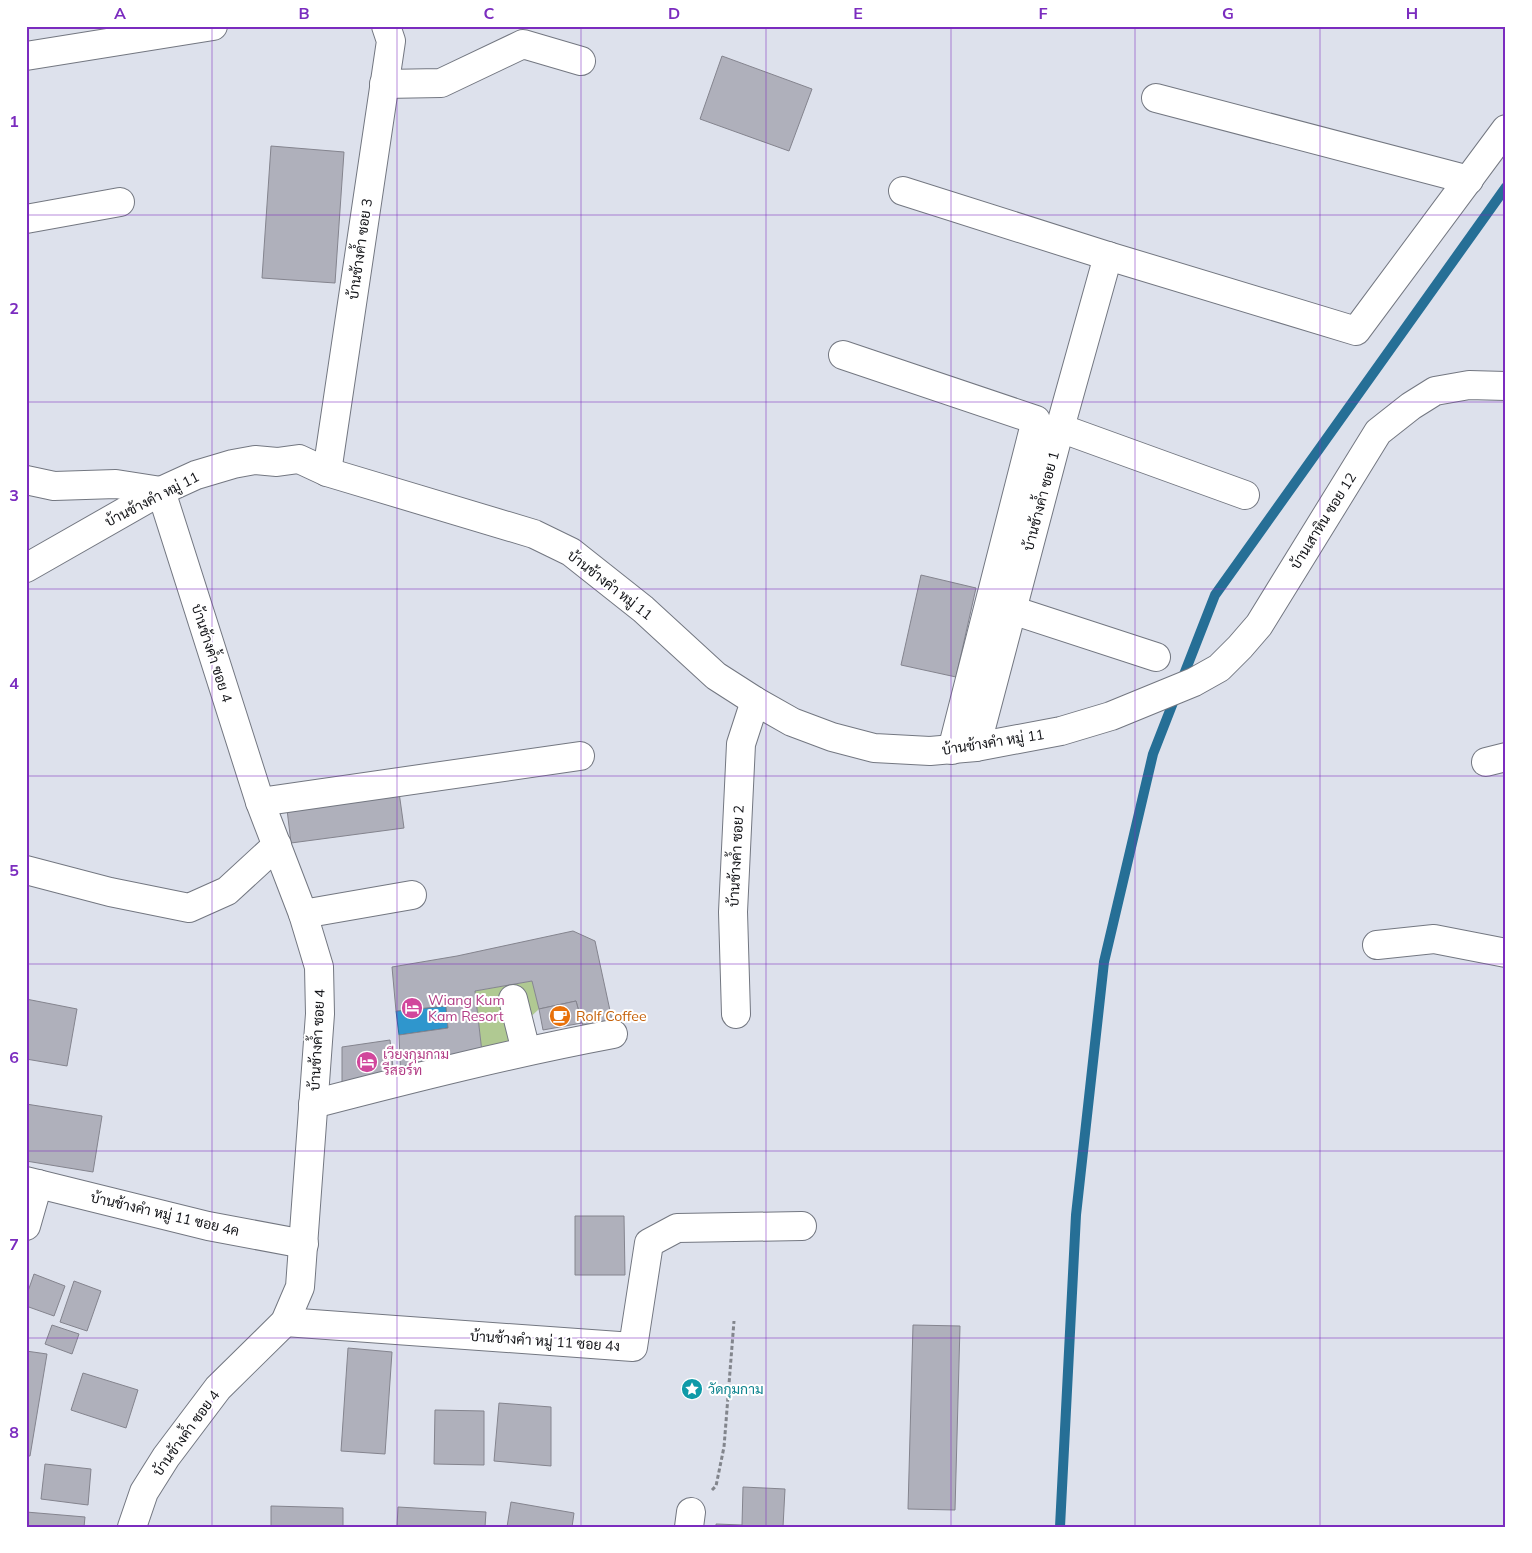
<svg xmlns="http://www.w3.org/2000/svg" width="1532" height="1553" font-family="Mulish,Sarabun,sans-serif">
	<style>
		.green { fill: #b0c992 }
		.water { fill: #2f96cd; stroke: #266f96 }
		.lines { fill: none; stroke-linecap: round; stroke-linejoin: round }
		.stream { stroke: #266f96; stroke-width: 10 }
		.building { fill: #afb0bb; stroke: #84848e }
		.minor-casing { stroke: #737781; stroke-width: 30 }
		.path { stroke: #82858c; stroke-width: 3; stroke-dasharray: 4 2.5; stroke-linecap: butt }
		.minor { stroke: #fff; stroke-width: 28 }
		.grid { fill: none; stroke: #7b2cbf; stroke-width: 1; stroke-opacity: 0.55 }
		.labels { text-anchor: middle; stroke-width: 4; stroke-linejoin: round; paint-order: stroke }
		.street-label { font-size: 14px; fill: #121317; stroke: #fff }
		.hotel-label { font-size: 14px; fill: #b23c85; stroke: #fff; text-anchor: start }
		.food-label { font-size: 14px; fill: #c56008; stroke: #fff; text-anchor: start }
		.culture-label { font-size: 14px; fill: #0d838f; stroke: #fff; text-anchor: start }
		.neatline { fill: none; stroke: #7b2cbf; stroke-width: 2 }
		.grid-label { font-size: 16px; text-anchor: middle; font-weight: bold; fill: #7b2cbf }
	</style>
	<rect width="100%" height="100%" fill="#dde1ec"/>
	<path class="green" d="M532,981L539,1009L521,1026L526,1051L483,1061L475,991Z"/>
	<path class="water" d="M446,1006L448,1028L399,1035L396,1011Z"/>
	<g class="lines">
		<g class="stream">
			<path d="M1181,682L1215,595L1506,187"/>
			<path d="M1060,1527L1076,1215L1104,962L1153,754L1176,695"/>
		</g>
	</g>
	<g class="building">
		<path d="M722,56L812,89L789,151L700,119Z"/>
		<path d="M271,146L344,152L335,283L262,278Z"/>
		<path d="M921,575L976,588L956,677L901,665Z"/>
		<path d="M398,785L404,828L291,843L286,801Z"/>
		<path d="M573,931L595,941L614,1029L586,1036L576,1001L539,1009L532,981L475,991L483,1061L401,1081L399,1035L448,1028L446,1006L396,1011L392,967L457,956Z"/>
		<path d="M26,999L77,1009L67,1066L26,1059Z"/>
		<path d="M576,1001L582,1023L543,1030L539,1009Z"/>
		<path d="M390,1040L394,1077L342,1088V1047Z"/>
		<path d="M26,1104L102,1116L93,1172L26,1161Z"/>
		<path d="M575,1216H624L625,1275H575Z"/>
		<path d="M34,1274L65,1286L54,1316L26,1306V1297Z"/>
		<path d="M74,1281L101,1291L87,1331L60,1322Z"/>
		<path d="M52,1325L79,1334L72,1354L45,1344Z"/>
		<path d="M913,1325L960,1326L955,1510L908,1509Z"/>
		<path d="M348,1348L392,1352L385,1454L341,1451Z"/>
		<path d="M26,1351L47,1354L30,1456H26Z"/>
		<path d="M83,1373L138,1390L126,1428L71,1410Z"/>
		<path d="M499,1403L551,1407V1466L494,1461Z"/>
		<path d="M435,1410L484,1411V1465L434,1464Z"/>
		<path d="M45,1464L91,1469L88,1505L41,1499Z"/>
		<path d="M743,1487L785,1489L783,1527H716V1524L742,1525Z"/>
		<path d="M511,1502L574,1513L572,1527H507Z"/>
		<path d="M271,1506L343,1508V1527H271Z"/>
		<path d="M398,1507L486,1512L485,1527H397Z"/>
		<path d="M26,1512L85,1517L84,1527H26Z"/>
	</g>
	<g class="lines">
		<g class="minor-casing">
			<g id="minor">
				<path d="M26,56L213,26"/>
				<path d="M384,84L441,83L523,44L581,61"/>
				<path d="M1156,98L1469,180"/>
				<path d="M903,191L1108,256L1356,331L1506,129"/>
				<path d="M26,219L120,202"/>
				<path d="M843,355L1036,420L952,750"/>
				<path d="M1060,428L1245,495"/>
				<path d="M327,472L391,41L386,26"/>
				<path d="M26,480L54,486L116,484L161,491"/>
				<path d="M26,568L161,491L196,475L233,464L255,460L277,462L299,459L327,472L534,534L571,552L643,609L716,676L755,701L792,722L832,737L874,748L930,751L976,747L1061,731L1111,716L1194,682L1219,668L1240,647L1259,625L1378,432L1411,406L1435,391L1469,385L1506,386"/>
				<path d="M1012,610L1156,657"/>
				<path d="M976,747L1060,428L1108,256"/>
				<path d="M1486,762L1506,757"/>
				<path d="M260,802L580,756"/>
				<path d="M26,870L110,892L189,908L227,891L277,845"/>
				<path d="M303,914L412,895"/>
				<path d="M1377,945L1434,939L1506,953"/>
				<path d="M513,999L526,1051"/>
				<path d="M736,1014L733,912L741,744L755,701"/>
				<path d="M313,1104C413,1078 512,1053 613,1034"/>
				<path d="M26,1181L208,1226L304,1244"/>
				<path d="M26,1226L38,1184"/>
				<path d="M285,1322L633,1347L649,1243L677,1228L802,1226"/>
				<path d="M132,1527L144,1492L166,1457L218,1388L285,1322L300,1287L320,1014L319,967L303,914L260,802L161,491"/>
				<path d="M689,1527L691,1512"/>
			</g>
		</g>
		<path class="path" d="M712,1490L716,1486L724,1447L734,1321"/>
		<use href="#minor" class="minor"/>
	</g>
	<path class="grid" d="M212,26V1527M397,26V1527M581,26V1527M766,26V1527M951,26V1527M1135,26V1527M1320,26V1527M26,215H1506M26,402H1506M26,589H1506M26,776H1506M26,964H1506M26,1151H1506M26,1338H1506"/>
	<defs>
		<g id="hotel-disc" transform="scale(1.125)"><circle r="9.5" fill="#d1479c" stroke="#fff"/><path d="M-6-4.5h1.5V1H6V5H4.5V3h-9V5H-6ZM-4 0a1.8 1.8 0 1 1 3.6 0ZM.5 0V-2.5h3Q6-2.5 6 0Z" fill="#fff"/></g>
		<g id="cafe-disc" transform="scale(1.125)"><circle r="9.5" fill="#e8710a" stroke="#fff"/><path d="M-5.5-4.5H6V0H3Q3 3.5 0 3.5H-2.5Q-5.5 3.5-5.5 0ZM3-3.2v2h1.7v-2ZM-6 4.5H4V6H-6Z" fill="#fff"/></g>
		<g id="sight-disc" transform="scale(1.125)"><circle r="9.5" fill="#0f9aa8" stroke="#fff"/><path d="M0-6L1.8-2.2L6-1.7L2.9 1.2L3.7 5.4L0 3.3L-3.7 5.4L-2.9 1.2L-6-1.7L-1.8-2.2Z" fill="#fff"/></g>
	</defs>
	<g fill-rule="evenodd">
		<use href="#hotel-disc" x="412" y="1008"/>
		<use href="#cafe-disc" x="560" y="1016"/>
		<use href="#hotel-disc" x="367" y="1062"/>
		<use href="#sight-disc" x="692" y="1389"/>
	</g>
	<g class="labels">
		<g class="street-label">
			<text transform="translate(360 249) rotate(-82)" y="5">บ้านช้างค้ำ ซอย 3</text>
			<text transform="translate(152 499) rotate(-27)" y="5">บ้านช้างคำ หมู่ 11</text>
			<text transform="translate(1041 501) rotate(-75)" y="5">บ้านช้างค้ำ ซอย 1</text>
			<text transform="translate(1323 521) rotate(-58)" y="5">บ้านเสาหิน ซอย 12</text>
			<text transform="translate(610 585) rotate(38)" y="5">บ้านช้างคำ หมู่ 11</text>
			<text transform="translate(212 653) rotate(72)" y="5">บ้านช้างค้ำ ซอย 4</text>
			<text transform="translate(993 742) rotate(-9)" y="5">บ้านช้างคำ หมู่ 11</text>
			<text transform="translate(736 856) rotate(-87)" y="5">บ้านช้างค้ำ ซอย 2</text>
			<text transform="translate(317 1040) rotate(-87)" y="5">บ้านช้างค้ำ ซอย 4</text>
			<text transform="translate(165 1214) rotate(13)" y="5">บ้านช้างคำ หมู่ 11 ซอย 4ค</text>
			<text transform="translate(545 1341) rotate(4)" y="5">บ้านช้างคำ หมู่ 11 ซอย 4ง</text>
			<text transform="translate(186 1433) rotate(-54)" y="5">บ้านช้างค้ำ ซอย 4</text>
		</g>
		<g class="hotel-label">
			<text x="428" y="1005">Wiang Kum<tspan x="428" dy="16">Kam Resort</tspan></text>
			<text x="383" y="1059">เวียงกุมกาม<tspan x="383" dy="16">รีสอร์ท</tspan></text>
		</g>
		<g class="food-label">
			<text x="576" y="1021">Rolf Coffee</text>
		</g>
		<g class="culture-label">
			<text x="708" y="1394">วัดกุมกาม</text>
		</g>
	</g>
	<rect width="1532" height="1553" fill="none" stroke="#ffffff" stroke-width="55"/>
	<rect x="28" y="28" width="1476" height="1498" class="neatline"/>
	<g class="grid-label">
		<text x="120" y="19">A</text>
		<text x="304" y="19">B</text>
		<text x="489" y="19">C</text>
		<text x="674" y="19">D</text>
		<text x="858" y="19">E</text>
		<text x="1043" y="19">F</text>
		<text x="1228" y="19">G</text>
		<text x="1412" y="19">H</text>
		<text x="14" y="127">1</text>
		<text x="14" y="314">2</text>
		<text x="14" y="501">3</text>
		<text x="14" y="689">4</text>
		<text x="14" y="876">5</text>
		<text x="14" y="1063">6</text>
		<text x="14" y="1250">7</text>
		<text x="14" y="1438">8</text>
	</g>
</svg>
